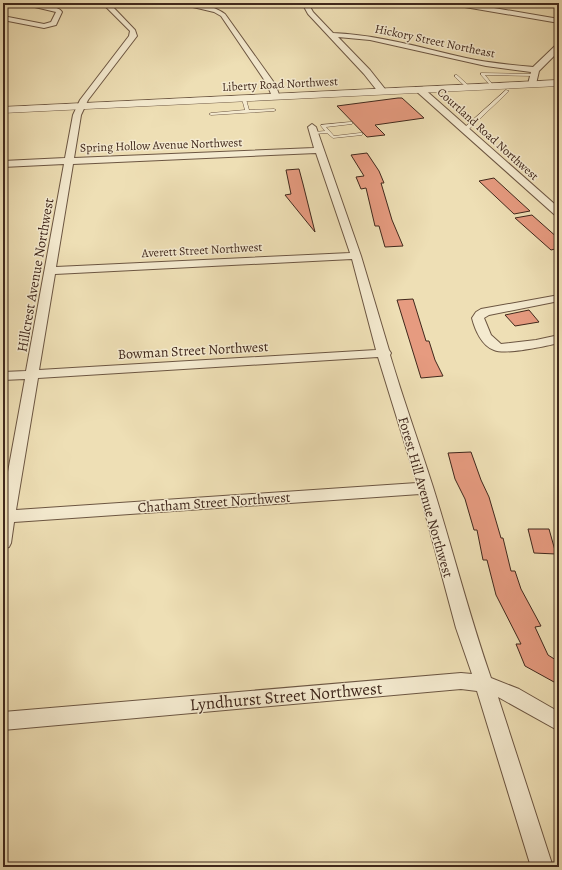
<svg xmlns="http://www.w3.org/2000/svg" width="562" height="870" font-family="Alegreya,serif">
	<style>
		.building { fill: #e69b80; stroke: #40281c }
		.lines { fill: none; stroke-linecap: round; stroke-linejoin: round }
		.service-casing { stroke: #6c5642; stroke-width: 1 }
		.minor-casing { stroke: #6c5642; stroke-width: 2 }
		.tertiary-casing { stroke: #6c5642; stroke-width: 1 }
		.service { fill: #f4eacf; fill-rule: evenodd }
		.minor { fill: #f4eacf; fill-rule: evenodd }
		.tertiary { fill: #f4eacf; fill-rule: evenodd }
		.labels { text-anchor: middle; stroke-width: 3; stroke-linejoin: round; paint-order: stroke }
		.far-street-label { font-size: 12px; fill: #40281c; stroke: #f4eacf }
		.street-label { font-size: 14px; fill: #40281c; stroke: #f4eacf }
		.near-street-label { font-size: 17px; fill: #40281c; stroke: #f4eacf }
	</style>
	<rect width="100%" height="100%" fill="#eedfb5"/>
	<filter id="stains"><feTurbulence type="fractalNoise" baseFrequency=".005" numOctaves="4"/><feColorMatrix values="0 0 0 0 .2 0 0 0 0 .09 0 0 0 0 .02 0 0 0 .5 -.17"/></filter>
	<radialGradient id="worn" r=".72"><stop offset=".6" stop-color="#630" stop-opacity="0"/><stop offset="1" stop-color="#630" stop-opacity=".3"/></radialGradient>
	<g class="building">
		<path d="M398,98H402L424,118L375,125L385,135L367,137L337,106Z"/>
		<path d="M367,153L379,171L384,183H381L392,220L403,246L385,247L379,226H375L366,188L361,189L356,177L364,176L351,155Z"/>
		<path d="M299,169L303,184L315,232L285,195L291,194L286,170Z"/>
		<path d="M494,178L519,201L530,211L514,214L479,181Z"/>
		<path d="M532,215L559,239V248L551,250L515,218Z"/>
		<path d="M413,299L426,341H429L435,360L443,376L421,378L397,300Z"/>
		<path d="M529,310L539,322L515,326L505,315Z"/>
		<path d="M471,452L481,480L489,497L501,538H503L511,571H515L521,589L541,626L535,627L548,655L559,662V674L554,682L525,666L516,644H521L496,595L487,560H483L477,530H474L465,499L455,479L448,453Z"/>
		<path d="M528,529H549L556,554L534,553Z"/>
	</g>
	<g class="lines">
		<g class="service-casing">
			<g id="service">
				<path d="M481,73L533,74L535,75L533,76L485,75L493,85L491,86L481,75Z"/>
				<path d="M455,75H457L468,85V87H466L455,77Z"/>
				<path d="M506,90L509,91L468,130H464V128Z"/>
				<path d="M244,98L246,99L249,110L274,109L276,110L274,111L211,115L209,114L211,113L245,110L242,99Z"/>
				<path d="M350,122H352V124L326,127L334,136L360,133H362V135L333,138L327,133L314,134L312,133L314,132L325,131L321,126V125Z"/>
			</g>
		</g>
		<g class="minor-casing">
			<g id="minor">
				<path d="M18,3C27,3 58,4 62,12L56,25L44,28L3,20V16L44,24L51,22L56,12Z"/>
				<path d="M109,3H115L113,7L135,30L137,36L88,100L81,115L74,158L314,148L308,127L312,124L316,127L361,256L389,350L391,353L390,355C403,399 419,443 433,487C453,551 469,615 491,678L519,689L559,712V731L498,697L553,867H531L477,691L461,689L3,730V712L461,673L472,674L456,628L420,494L14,522L11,543L9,547L3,549V499L25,379L3,380V372L26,371L64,164L3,167V161L65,158L73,115L80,100L129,36L130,31L106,7ZM316,153L350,253L56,267L73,164ZM352,259L376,350L39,370L55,274ZM378,357L417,483L16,510L38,378Z"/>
				<path d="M176,3C192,3 212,4 225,14L275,84L280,97L279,99H273L267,84L221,16L214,12Z"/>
				<path d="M302,3H308L313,12L333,33C379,35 422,48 466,58C488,63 511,65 533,67L556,45H559V51L539,71L536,84L532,86L528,84L531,72L486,66L370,40L338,37L370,70L385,89L386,91L382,93H379L364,74L308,14Z"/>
				<path d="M450,3H465L559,19V23L453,5Z"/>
				<path d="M416,87H422L559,208V216L555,215L416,91Z"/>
				<path d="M559,295V301L489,315L484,318L491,335L501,344L536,340L559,335V343C546,346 506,355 494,350C482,346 475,330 472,318L476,312L481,309Z"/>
			</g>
		</g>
		<g class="tertiary-casing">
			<path id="tertiary" d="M559,80V86L3,113V107Z"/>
		</g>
		<use href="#service" class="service"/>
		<use href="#minor" class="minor"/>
		<use href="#tertiary" class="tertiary"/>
	</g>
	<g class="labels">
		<g class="far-street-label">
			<text transform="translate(435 41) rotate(12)" y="4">Hickory Street Northeast</text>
			<text transform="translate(280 84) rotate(-3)" y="4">Liberty Road Northwest</text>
			<text transform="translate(488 134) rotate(42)" y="4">Courtland Road Northwest</text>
			<text transform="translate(161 145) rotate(-2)" y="4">Spring Hollow Avenue Northwest</text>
			<text transform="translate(202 250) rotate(-3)" y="4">Averett Street Northwest</text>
		</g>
		<g class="street-label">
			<text transform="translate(35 275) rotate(-80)" y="5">Hillcrest Avenue Northwest</text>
			<text transform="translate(193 350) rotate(-3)" y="5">Bowman Street Northwest</text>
			<text transform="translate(426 497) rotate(74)" y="5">Forest Hill Avenue Northwest</text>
			<text transform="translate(214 502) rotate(-4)" y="5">Chatham Street Northwest</text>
		</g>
		<g class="near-street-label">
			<text transform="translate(286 696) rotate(-5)" y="6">Lyndhurst Street Northwest</text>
		</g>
	</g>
	<rect width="562" height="870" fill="none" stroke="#eedfb5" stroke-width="16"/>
	<rect x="4" y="4" width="554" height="862" fill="none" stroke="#40281c" stroke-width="2"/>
	<rect x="8" y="8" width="546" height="854" fill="none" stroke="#40281c"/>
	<rect width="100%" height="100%" filter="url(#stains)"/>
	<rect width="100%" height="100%" fill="url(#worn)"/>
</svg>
